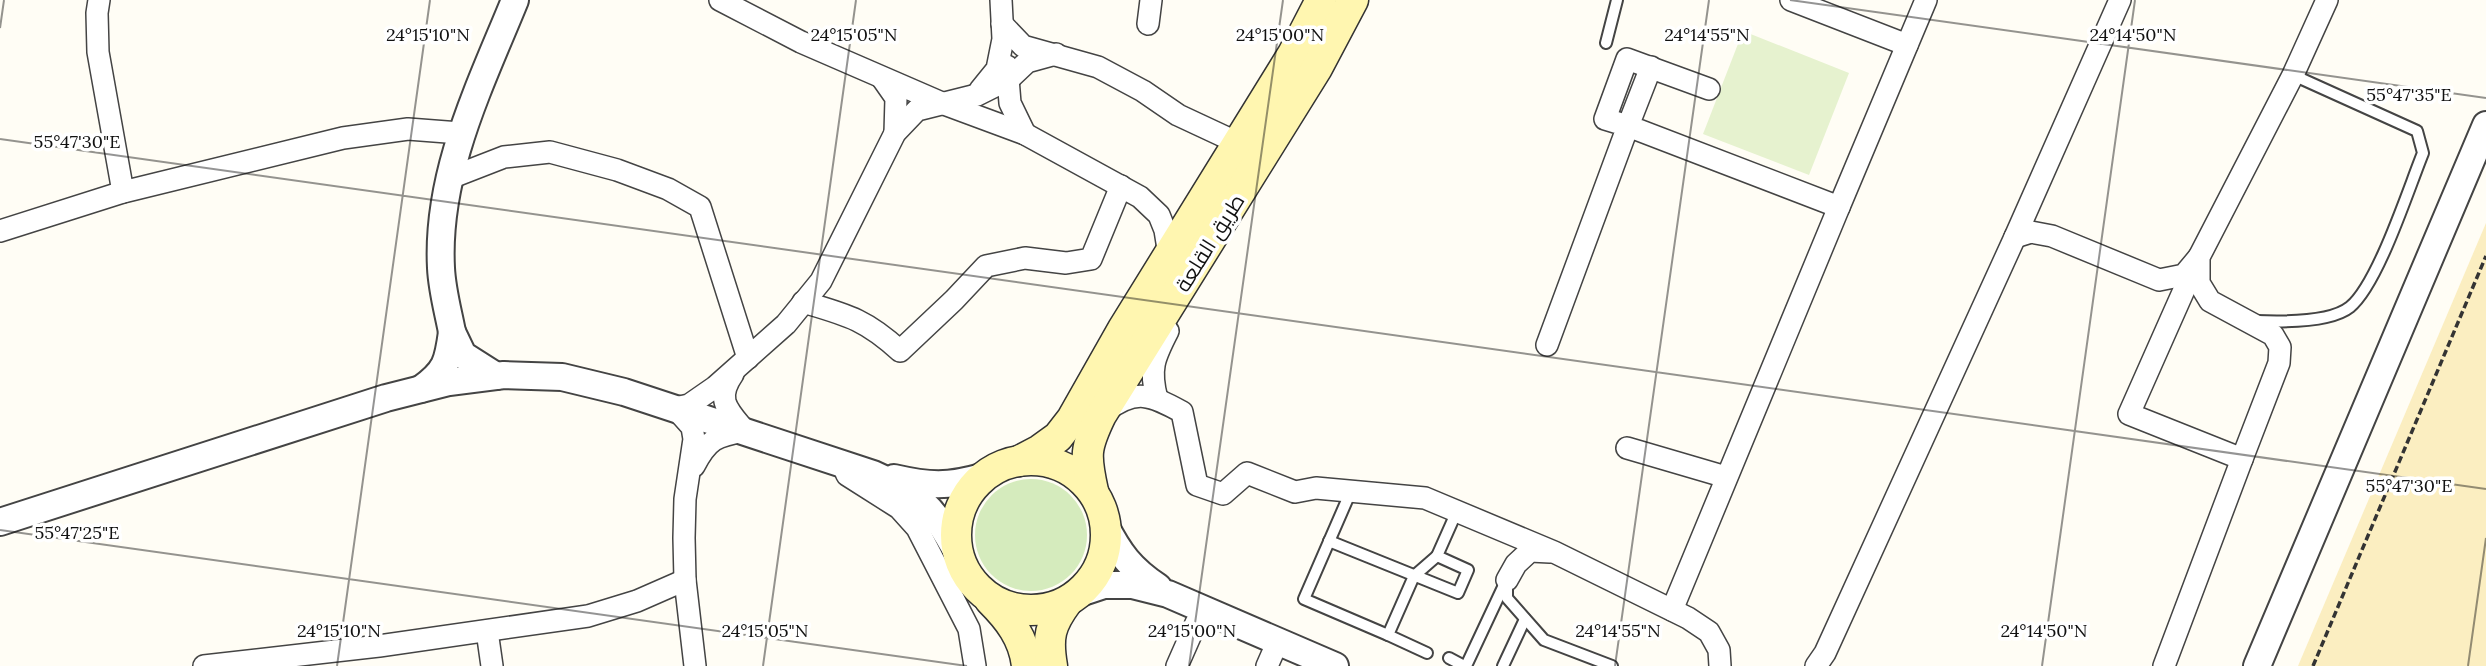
<svg xmlns="http://www.w3.org/2000/svg" width="2486" height="666" font-family="Lora,Cairo,serif">
	<style>
		.green { fill: #d5ebbd }
		.sand { fill: #fbeec1 }
		.pitch { fill: #e6f2cf }
		.lines { fill: none; stroke-linecap: round; stroke-linejoin: round }
		.service-casing { stroke: #444; stroke-width: 14 }
		.minor-casing { stroke: #444; stroke-width: 24 }
		.tertiary-casing { stroke: #444; stroke-width: 30 }
		.secondary-casing { stroke: #333; stroke-width: 33 }
		.path { stroke: #333; stroke-width: 3.5; stroke-dasharray: 7 3.5; stroke-linecap: butt }
		.service { stroke: #fff; stroke-width: 10 }
		.minor { stroke: #fff; stroke-width: 21 }
		.tertiary { stroke: #fff; stroke-width: 26 }
		.secondary { stroke: #fff6b0; stroke-width: 30 }
		.ticks { fill: none; stroke: #111; stroke-width: 2; stroke-opacity: 0.45 }
		.labels { text-anchor: middle; stroke-width: 7; stroke-linejoin: round; paint-order: stroke }
		.street-label { font-size: 21px; fill: #111; stroke: #fff }
		.ticks-label { font-size: 18px; text-anchor: middle; fill: #111; stroke: #fff; stroke-width: 7; stroke-linejoin: round; paint-order: stroke }
	</style>
	<rect width="100%" height="100%" fill="#fffdf5"/>
	<circle class="green" cx="1031" cy="535" r="56"/>
	<path class="sand" d="M2486,223V666H2298Z"/>
	<path class="pitch" d="M1743,31L1849,73L1809,175L1703,134Z"/>
	<g class="lines">
		<g class="service-casing">
			<g id="service">
				<path d="M1606,43L1617,0"/>
				<path d="M2256,321C2281,322 2330,323 2350,307C2378,284 2408,190 2423,153L2417,131L2293,75"/>
				<path d="M1351,491L1304,599L1388,635"/>
				<path d="M1329,541L1458,593L1468,570L1437,556L1457,511"/>
				<path d="M1507,580V598L1544,640L1612,666"/>
				<path d="M1427,653L1388,635L1414,576L1437,556"/>
				<path d="M1449,658L1464,666"/>
				<path d="M1466,666L1504,585"/>
				<path d="M1503,666L1525,619"/>
			</g>
		</g>
		<g class="minor-casing">
			<g id="minor">
				<path d="M99,0L97,13L98,52L123,192"/>
				<path d="M720,0L801,42L944,104L1025,134L1140,197L1159,215L1165,230L1169,255"/>
				<path d="M1791,0L1907,45"/>
				<path d="M1002,24L1023,46L1098,67L1143,91L1178,115L1238,143"/>
				<path d="M1148,24L1151,0"/>
				<path d="M1007,66L1010,103L1025,134"/>
				<path d="M1651,67L1628,126L1839,207L1926,0"/>
				<path d="M882,78L896,98L895,133"/>
				<path d="M980,90L997,69L1003,39L1001,0"/>
				<path d="M450,178L504,157L550,152L617,170L668,189L700,207L748,358"/>
				<path d="M0,231L123,192L343,138L408,129L460,133"/>
				<path d="M2015,237L2031,232L2052,236L2159,280L2184,275L2199,257"/>
				<path d="M803,302C847,315 865,319 900,351L954,300L986,266L1025,258L1066,263L1091,259L1121,186"/>
				<path d="M1547,345L1628,126L1605,119L1627,59L1709,89"/>
				<path d="M1157,399C1149,369 1154,358 1168,331"/>
				<path d="M675,408L689,405L715,387L786,324L821,281L895,133L917,110L977,95L1009,79L1027,62L1056,54"/>
				<path d="M675,408L692,427L694,439L685,499L684,538L685,580L695,666"/>
				<path d="M1106,411C1136,388 1151,395 1182,412L1197,485L1223,494L1247,473L1295,492L1316,488L1425,498L1554,552L1688,618L1709,632L1719,650L1720,666"/>
				<path d="M1627,448L1726,477"/>
				<path d="M2242,459L2279,363L2280,347L2273,335L2210,301L2199,283V257L2293,75L2327,0"/>
				<path d="M842,463L847,475L899,508L917,528L969,629L975,666"/>
				<path d="M694,466C708,439 716,436 745,431C728,410 715,400 733,374"/>
				<path d="M1507,580L1516,564L1530,551L1550,552"/>
				<path d="M1672,610L1839,207"/>
				<path d="M487,631L492,666"/>
				<path d="M204,666L379,646L588,616L637,601L685,580"/>
				<path d="M1177,666L1196,623L1210,618L1225,619"/>
				<path d="M1267,666L1278,641"/>
				<path d="M1816,666L1825,653L2015,237L2120,0"/>
				<path d="M2164,666L2242,459L2129,414L2184,290"/>
			</g>
		</g>
		<g class="tertiary-casing">
			<g id="tertiary">
				<path d="M452,332C448,311 442,290 441,268C436,173 480,86 515,0"/>
				<path d="M421,389C446,371 448,362 452,332L463,355L496,376"/>
				<path d="M894,478C929,486 948,487 982,477"/>
				<path d="M0,522L386,398L449,382L504,375L562,377L624,392L873,474C921,496 932,505 957,552"/>
				<path d="M1105,525C1119,553 1131,569 1158,587"/>
				<path d="M1077,594L1104,585H1132L1168,594L1335,666"/>
				<path d="M2257,666L2486,125"/>
			</g>
		</g>
		<g class="secondary-casing">
			<g id="secondary">
				<circle cx="1031" cy="535" r="75"/>
				<path d="M1019,461L1040,450L1058,437L1072,419L1123,329L1293,54L1321,0"/>
				<path d="M1093,491C1085,455 1085,448 1101,415L1317,68L1353,0"/>
				<path d="M990,600C1009,619 1024,638 1027,666"/>
				<path d="M1052,666C1047,637 1050,625 1067,602"/>
			</g>
		</g>
		<path class="path" d="M2313,666L2486,256"/>
		<use href="#service" class="service"/>
		<use href="#minor" class="minor"/>
		<use href="#tertiary" class="tertiary"/>
		<use href="#secondary" class="secondary"/>
	</g>
	<path class="ticks" d="M1790,0L2486,98M0,28L4,0M0,139L2486,489M0,530L967,666M337,666L430,0M763,666L856,0M1189,666L1283,0M1615,666L1709,0M2042,666L2135,0M2468,666L2486,538"/>
	<g class="labels">
		<g class="street-label">
			<text transform="translate(1210 243) rotate(-58)" y="7">طريق القلعة</text>
		</g>
	</g>
	<g class="ticks-label">
		<text x="428" y="41">24°15'10"N</text>
		<text x="854" y="41">24°15'05"N</text>
		<text x="1280" y="41">24°15'00"N</text>
		<text x="1707" y="41">24°14'55"N</text>
		<text x="2133" y="41">24°14'50"N</text>
		<text x="2409" y="101">55°47'35"E</text>
		<text x="77" y="148">55°47'30"E</text>
		<text x="2409" y="492">55°47'30"E</text>
		<text x="77" y="539">55°47'25"E</text>
		<text x="339" y="637">24°15'10"N</text>
		<text x="765" y="637">24°15'05"N</text>
		<text x="1192" y="637">24°15'00"N</text>
		<text x="1618" y="637">24°14'55"N</text>
		<text x="2044" y="637">24°14'50"N</text>
	</g>
</svg>
